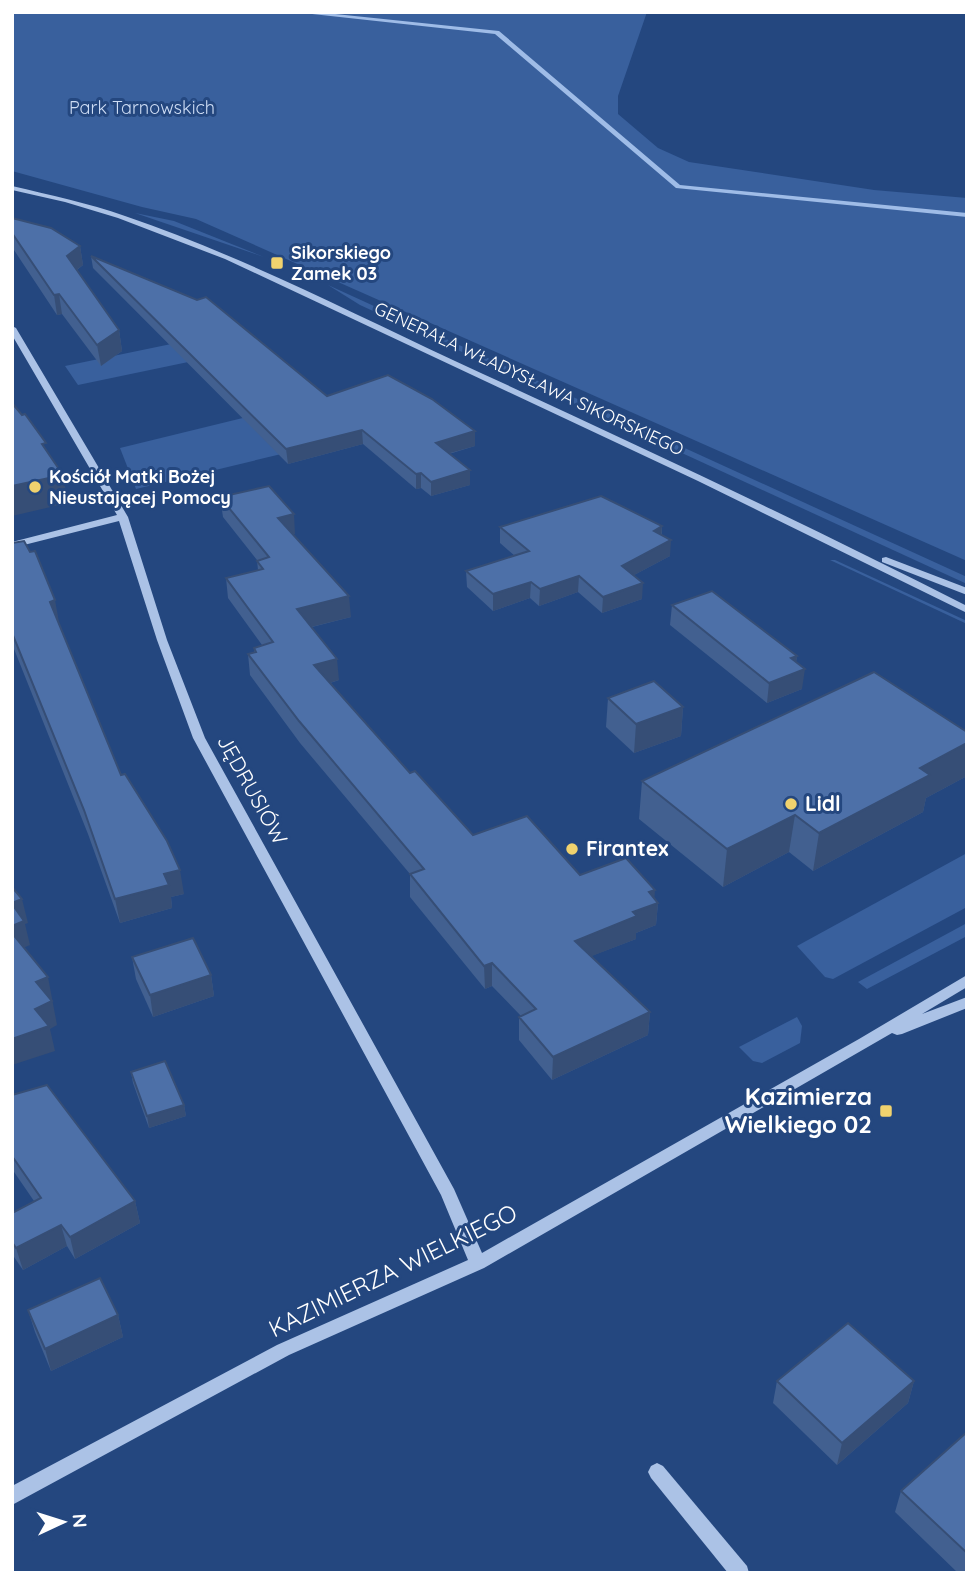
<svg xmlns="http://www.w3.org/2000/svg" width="979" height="1585" font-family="Quicksand,sans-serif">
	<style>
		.green { fill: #39609d }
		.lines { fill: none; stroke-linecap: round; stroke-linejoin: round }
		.stream { fill: #9fbce7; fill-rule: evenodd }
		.minor { fill: #abc2e6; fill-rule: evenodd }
		.wall { fill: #426090 }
		.shaded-wall { fill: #364e76 }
		.building { fill: #4d70a8; stroke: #364e76; stroke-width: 2 }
		.poi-dot { fill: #f0d26e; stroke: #24477f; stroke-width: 2.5 }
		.labels { text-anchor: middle; stroke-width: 6; stroke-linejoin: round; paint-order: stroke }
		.far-park-label { font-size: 18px; fill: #ceddf5; stroke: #24477f }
		.far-poi-label { font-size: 18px; font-weight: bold; fill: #fff; stroke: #24477f; text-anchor: start }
		.far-street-label { font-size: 18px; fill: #fff; stroke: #24477f }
		.street-label { font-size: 21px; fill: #fff; stroke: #24477f }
		.poi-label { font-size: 21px; font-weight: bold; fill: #fff; stroke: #24477f; text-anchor: start }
		.near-poi-label { font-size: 24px; font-weight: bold; fill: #fff; stroke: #24477f; text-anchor: end }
		.near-street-label { font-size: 24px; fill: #fff; stroke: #24477f }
	</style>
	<rect width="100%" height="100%" fill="#24477f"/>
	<g class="green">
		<path d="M12,12H647L618,96V114L658,148L689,162L874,190L967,198V561L196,219L142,207L12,171Z"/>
		<path d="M135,213L174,221L264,257Z"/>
		<path d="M328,285L967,577V584L360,305Z"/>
		<path d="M176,343L193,361L78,385L65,366Z"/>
		<path d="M255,415L294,451L136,489L120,448Z"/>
		<path d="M830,560H835L967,621V624Z"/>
		<path d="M967,853V907L833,979L825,977L797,946Z"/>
		<path d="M967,923V936L867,989L858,982Z"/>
		<path d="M797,1017L802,1026L800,1043L762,1063L753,1061L739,1047Z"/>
	</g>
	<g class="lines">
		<path class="stream" d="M294,12H316L499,31L680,185L967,213V217L676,188L495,34Z"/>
		<g class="minor">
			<path d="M12,186C50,195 88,203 125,216C239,255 346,310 455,361C627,440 798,520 967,606V613L698,481L225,259L118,218L65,202L12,190Z"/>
			<path d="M12,326L16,328L128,517L167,640L205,738L454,1189L482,1253L859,1039L967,975V987L922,1014L967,997V1008L902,1034L897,1035L892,1033L484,1268L289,1355L12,1505V1486L277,1345L468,1260L441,1195L193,738L157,640L119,521L12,548V542L117,515L12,335Z"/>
			<path d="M886,557L967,588V595L882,562V558Z"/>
			<path d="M657,1463L663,1466L747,1566L749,1573H728L651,1478L648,1472L651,1466Z"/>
		</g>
	</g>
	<g class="wall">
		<path d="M12,218L80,246L83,265L77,270L119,330L122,351L101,366L62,314L57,315L12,247Z"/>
		<path d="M91,256L327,396L475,446L449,454L470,470V485L431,496L421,488L416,489L363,444L288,464L93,268Z"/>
		<path d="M220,497L295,534H293L351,617L312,627L339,680L330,683L410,773L473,835L580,875L654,899L658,903L656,925L636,933V939L591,956L650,1012L648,1035L552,1080L519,1040V1017L521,1016L492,986L485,989L410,897V874L300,743L250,675L248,654L254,652V648L262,645L228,598L226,578L258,570L257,560L223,517Z"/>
		<path d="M662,526V535L670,556L634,575L642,599L602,613L578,592L539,606L530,598L493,611L467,587L466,571L515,556L500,543V527Z"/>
		<path d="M12,543L59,622H58L121,775L184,894L171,897L172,908L120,923L88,834L12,644Z"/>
		<path d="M672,605L797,656L796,662L802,689L767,703L670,625Z"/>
		<path d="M608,698L683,707L681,736L634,753L606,727Z"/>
		<path d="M967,732V776L926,798L923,812L813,871L789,852L723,887L639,819L642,781Z"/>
		<path d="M132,957L211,975L214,996L153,1017L136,979Z"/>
		<path d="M131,1072L184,1105L186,1116L149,1128L133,1083Z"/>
		<path d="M12,1095L135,1201L140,1223L75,1259L67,1246L23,1270L12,1254V1213L34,1201L12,1169Z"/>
		<path d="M28,1310L118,1315L123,1337L51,1371L35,1332Z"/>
		<path d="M777,1381H914L908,1403L837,1465L773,1403Z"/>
		<path d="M967,1432V1573H958L895,1512L901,1491Z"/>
	</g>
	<g class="shaded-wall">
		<path d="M80,246L83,265L70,275L67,256Z"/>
		<path d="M59,294L62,314L57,315L54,295Z"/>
		<path d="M119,330L122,351L101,366L97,345Z"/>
		<path d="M362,430L363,444L288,464L286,449Z"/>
		<path d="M475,431V446L436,457V443Z"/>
		<path d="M470,470V485L431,496V482Z"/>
		<path d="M421,473V488L416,489V474Z"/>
		<path d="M63,475L68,503L12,516V486Z"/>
		<path d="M294,514L295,534L280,538L278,518Z"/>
		<path d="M662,526L661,542L654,531Z"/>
		<path d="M671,540L670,556L621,582L622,566Z"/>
		<path d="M579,576L578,592L539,606L540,589Z"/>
		<path d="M531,582L530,598L493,611V594Z"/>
		<path d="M643,583L642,599L602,613L603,597Z"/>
		<path d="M349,596L351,617L299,630L297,609Z"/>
		<path d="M55,600L59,622L54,623L50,602Z"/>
		<path d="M797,656L795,673L805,669L802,689L767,703L769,683L791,658Z"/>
		<path d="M337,659L339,680L316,687L314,665Z"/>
		<path d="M683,707L681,736L634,753L636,724Z"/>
		<path d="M967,743V776L926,798L923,812L813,871L819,833L920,768Z"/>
		<path d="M795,815L789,852L723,887L727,849Z"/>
		<path d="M180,870L184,894L171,897L172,908L120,923L115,899L164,874Z"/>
		<path d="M655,890L654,904L658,903L656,925L636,933V939L574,963L575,941L633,912L649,892Z"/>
		<path d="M22,899L28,923L25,924L30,945L14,952L12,945V903Z"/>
		<path d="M492,963V986L485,989L484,966Z"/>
		<path d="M211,975L214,996L153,1017L150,995Z"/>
		<path d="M48,977L57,1025L50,1029L55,1051L12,1065V1039L35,1009L36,982Z"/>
		<path d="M650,1012L648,1035L552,1080L553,1057Z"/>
		<path d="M184,1105L186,1116L149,1128L147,1116Z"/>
		<path d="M135,1201L140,1223L75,1259L70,1237Z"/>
		<path d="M61,1225L67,1246L23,1270L16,1248Z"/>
		<path d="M118,1315L123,1337L51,1371L45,1349Z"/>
		<path d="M914,1381L908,1403L837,1465L842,1443Z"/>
	</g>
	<g class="building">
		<path d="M12,218L51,228L80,246L67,256L119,330L97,345L59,294L54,295L12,233Z"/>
		<path d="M91,256L197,300L206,297L327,396L388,375L432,399L475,431L436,443L470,470L431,482L421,473L416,474L362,430L286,449Z"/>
		<path d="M12,403L22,415L25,414L46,443L42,444L63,475L12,486Z"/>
		<path d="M269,486L294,514L278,518L349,596L297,609L337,659L314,665L410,773L415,771L473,835L527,816L580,875L626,858L655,890L649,892L658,903L633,912L637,916L575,941L650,1012L553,1057L519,1017L536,1009L492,963L484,966L410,874L424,869L299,721L248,654L256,652L254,648L273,642L226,578L263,569L257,561L269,557L220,497Z"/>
		<path d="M601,496L662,526L654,531L671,540L622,566L643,583L603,597L579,576L540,589L531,582L493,594L466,571L529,551L500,527Z"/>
		<path d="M24,541L30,552L35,551L55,600L50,602L121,775L125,774L167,841L180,870L164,874L169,885L115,899L84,810L12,633V543Z"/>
		<path d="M712,591L797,656L791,658L805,669L769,683L672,605Z"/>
		<path d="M874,672L967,732V743L920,768L930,775L819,833L795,815L727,849L642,781Z"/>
		<path d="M654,681L683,707L636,724L608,698Z"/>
		<path d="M12,887L22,899L12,903Z"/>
		<path d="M12,904L24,921L12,926Z"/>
		<path d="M12,933L48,977L36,982L52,1001L35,1009L49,1026L12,1039Z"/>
		<path d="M193,938L211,975L150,995L132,957Z"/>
		<path d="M165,1061L184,1105L147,1116L131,1072Z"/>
		<path d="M47,1085L135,1201L70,1237L61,1225L16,1248L12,1242V1213L41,1198L12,1156V1095Z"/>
		<path d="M100,1278L118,1315L45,1349L28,1310Z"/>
		<path d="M848,1323L914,1381L842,1443L777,1381Z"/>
		<path d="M967,1432V1553L901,1491Z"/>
	</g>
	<g class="poi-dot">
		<rect x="270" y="256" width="14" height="14" rx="3.5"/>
		<circle cx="35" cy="487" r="7"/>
		<circle cx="791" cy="804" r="7"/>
		<circle cx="572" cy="849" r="7"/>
		<rect x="879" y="1104" width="14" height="14" rx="3.5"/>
	</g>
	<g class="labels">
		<g class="far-park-label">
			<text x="142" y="114">Park Tarnowskich</text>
		</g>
		<g class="far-poi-label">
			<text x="291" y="259">Sikorskiego<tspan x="291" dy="21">Zamek 03</tspan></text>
			<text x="49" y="483">Kościół Matki Bożej<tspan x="49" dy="21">Nieustającej Pomocy</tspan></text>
		</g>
		<g class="far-street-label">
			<text transform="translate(529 379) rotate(25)" y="6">GENERAŁA WŁADYSŁAWA SIKORSKIEGO</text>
		</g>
		<g class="street-label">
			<text transform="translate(252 790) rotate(61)" y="7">JĘDRUSIÓW</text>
		</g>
		<g class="poi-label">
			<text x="805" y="811">Lidl</text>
			<text x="586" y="856">Firantex</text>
		</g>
		<g class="near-poi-label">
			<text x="872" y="1105">Kazimierza<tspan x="872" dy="28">Wielkiego 02</tspan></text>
		</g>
		<g class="near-street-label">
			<text transform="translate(393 1271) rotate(-26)" y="8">KAZIMIERZA WIELKIEGO</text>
		</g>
	</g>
	<rect width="979" height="1585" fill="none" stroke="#ffffff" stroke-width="28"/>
	<g transform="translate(63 1522) rotate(86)" stroke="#24477f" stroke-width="5" paint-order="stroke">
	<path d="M0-5L12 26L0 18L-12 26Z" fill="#ffffff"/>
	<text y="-10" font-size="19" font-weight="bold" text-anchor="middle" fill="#ffffff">N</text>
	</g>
</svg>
